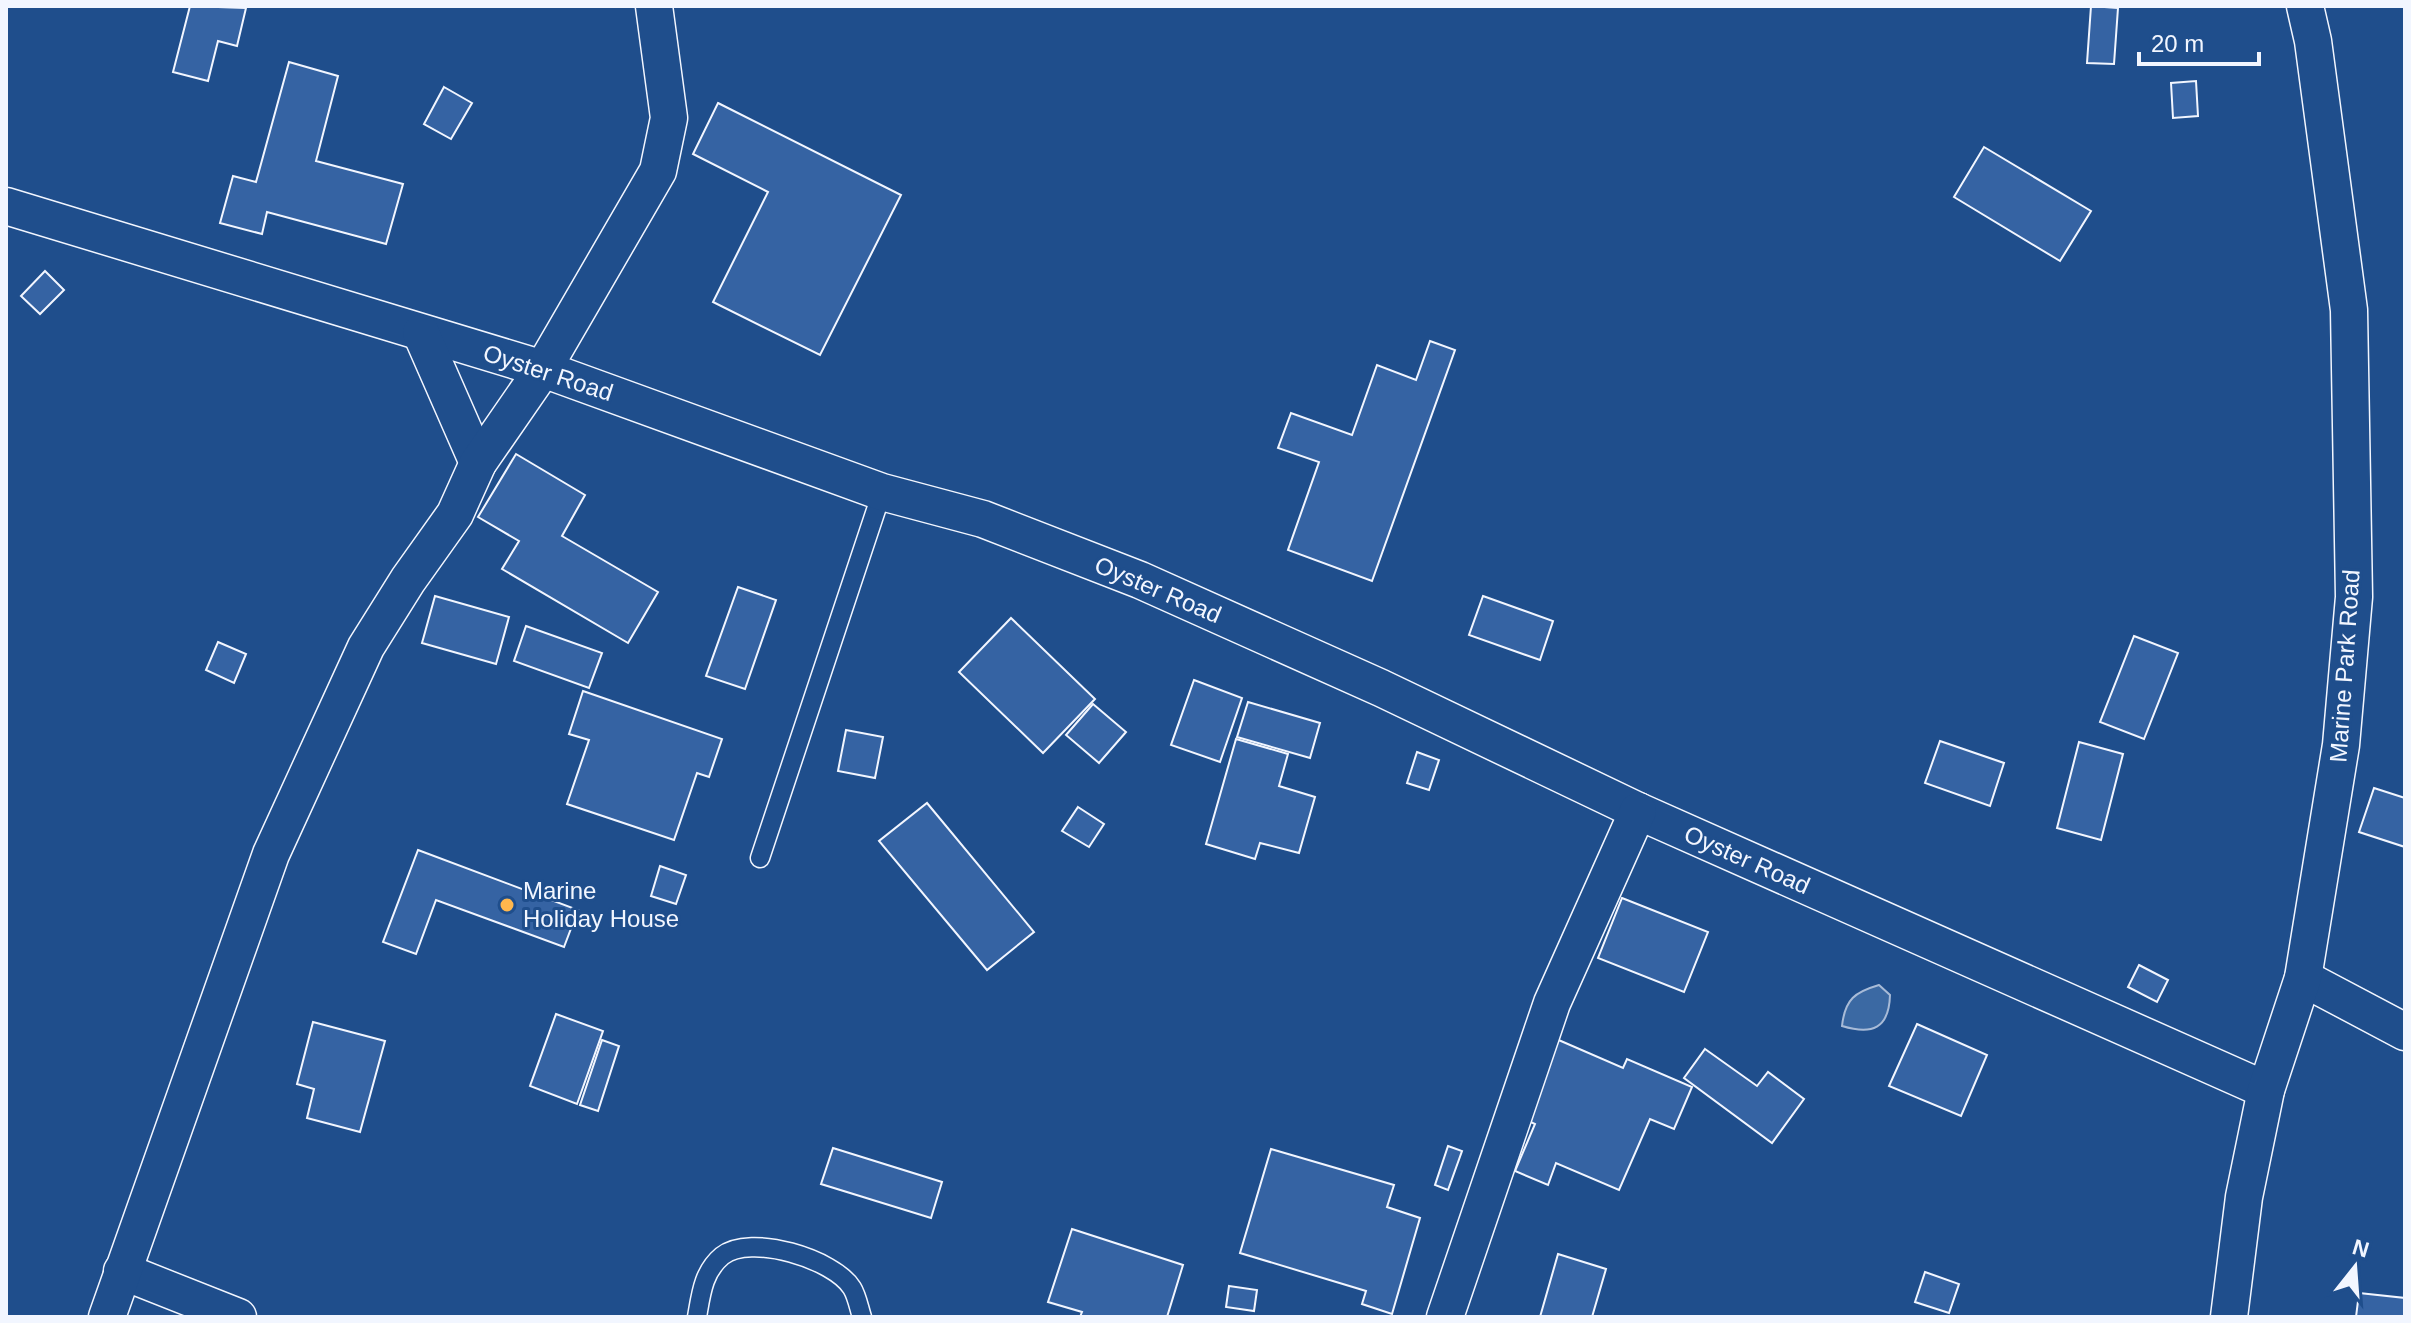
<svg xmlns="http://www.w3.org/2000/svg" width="2411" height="1323" font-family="Arial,sans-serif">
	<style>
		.water { fill: #3b69a3; stroke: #a8bbd7; stroke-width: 2 }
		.building { fill: #3563a3; stroke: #f2f6ff; stroke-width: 2 }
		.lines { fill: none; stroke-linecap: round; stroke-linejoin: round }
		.service-casing { stroke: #f2f6ff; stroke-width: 21 }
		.minor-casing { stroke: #f2f6ff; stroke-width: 39 }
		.service { stroke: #1f4e8c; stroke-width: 18 }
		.minor { stroke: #1f4e8c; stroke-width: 36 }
		.poi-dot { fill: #ffb74d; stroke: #1f4e8c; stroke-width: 3 }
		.labels { text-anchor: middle; stroke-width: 6; stroke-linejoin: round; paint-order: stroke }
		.street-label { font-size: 24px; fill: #f2f6ff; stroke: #1f4e8c }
		.poi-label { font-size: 24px; fill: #f2f6ff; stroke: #1f4e8c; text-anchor: start }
	</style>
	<rect width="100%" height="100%" fill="#1f4e8c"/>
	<path class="water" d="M1879,985L1890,995C1889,1029 1872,1035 1842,1026C1845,999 1855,992 1879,985Z"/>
	<g class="building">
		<path d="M190,6L246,8L237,46L218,41L208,81L173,72Z"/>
		<path d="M2091,6L2118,8L2114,64L2087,63Z"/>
		<path d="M289,62L338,76L316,161L403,184L386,244L267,212L262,234L220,223L233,176L256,182Z"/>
		<path d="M2196,81L2198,116L2173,118L2171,83Z"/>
		<path d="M444,87L472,103L451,139L424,124Z"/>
		<path d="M718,103L901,195L820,355L713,302L768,192L693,154Z"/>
		<path d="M1984,147L2091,211L2060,261L1954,197Z"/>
		<path d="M45,271L64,290L40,314L21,296Z"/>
		<path d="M1430,341L1455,350L1372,581L1288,550L1319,462L1278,448L1291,413L1352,435L1377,365L1416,380Z"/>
		<path d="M516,454L585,495L562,536L658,592L628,643L502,569L519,541L478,517Z"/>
		<path d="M738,587L776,600L745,689L706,676Z"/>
		<path d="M435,596L509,617L496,664L422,643Z"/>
		<path d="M1483,596L1553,621L1540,660L1469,635Z"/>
		<path d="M1011,618L1095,699L1043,753L959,672Z"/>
		<path d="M526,626L602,653L589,688L514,661Z"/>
		<path d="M2134,636L2178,653L2144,739L2100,722Z"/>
		<path d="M218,642L246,654L234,683L206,670Z"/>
		<path d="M1194,680L1242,698L1220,762L1171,745Z"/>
		<path d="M583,691L722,739L709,777L697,773L674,840L567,804L589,740L569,734Z"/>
		<path d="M1248,702L1320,723L1310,758L1237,737Z"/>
		<path d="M1093,704L1126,732L1099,763L1066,735Z"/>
		<path d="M846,730L883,737L875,778L838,771Z"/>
		<path d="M1236,739L1288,754L1279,786L1315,797L1299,853L1260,843L1255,859L1206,844Z"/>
		<path d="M1940,741L2004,763L1990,806L1925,783Z"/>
		<path d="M2079,742L2123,754L2101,840L2057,828Z"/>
		<path d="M1417,752L1439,760L1429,790L1407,783Z"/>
		<path d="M2374,788L2405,798V847L2359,832Z"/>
		<path d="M927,803L1034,932L987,970L879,841Z"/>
		<path d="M1078,807L1104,824L1089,847L1062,831Z"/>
		<path d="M418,850L578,910L564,947L436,900L416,954L383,942Z"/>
		<path d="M660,866L686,875L676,904L651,896Z"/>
		<path d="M1622,898L1708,932L1684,992L1598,958Z"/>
		<path d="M2139,965L2168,980L2157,1002L2128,987Z"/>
		<path d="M556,1014L603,1031L577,1104L530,1086Z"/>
		<path d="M313,1022L385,1041L360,1132L307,1118L314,1089L297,1084Z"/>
		<path d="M1917,1024L1987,1055L1961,1116L1889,1086Z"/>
		<path d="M1554,1038L1623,1068L1627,1059L1692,1087L1674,1129L1650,1119L1619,1190L1556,1163L1548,1185L1515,1171L1535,1124L1520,1117Z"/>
		<path d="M602,1040L619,1046L598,1111L580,1105Z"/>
		<path d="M1705,1049L1757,1086L1768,1072L1804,1099L1772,1143L1684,1078Z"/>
		<path d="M1448,1146L1462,1151L1448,1190L1435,1185Z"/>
		<path d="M833,1148L942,1182L931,1218L821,1184Z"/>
		<path d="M1271,1149L1394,1185L1387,1207L1420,1218L1392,1314L1362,1304L1366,1291L1240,1253Z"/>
		<path d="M1072,1229L1183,1265L1167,1317H1080L1082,1312L1048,1302Z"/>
		<path d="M1558,1254L1606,1269L1592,1317H1540Z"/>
		<path d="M1925,1272L1959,1284L1949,1313L1915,1302Z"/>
		<path d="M1229,1286L1257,1290L1254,1311L1226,1307Z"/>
		<path d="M2359,1293L2405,1298V1317H2356Z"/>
	</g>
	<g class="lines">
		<g class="service-casing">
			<g id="service">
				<path d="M760,858L882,492"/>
				<path d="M697,1317C701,1294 703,1272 722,1256C750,1233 834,1259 852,1288C857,1296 859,1308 862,1317"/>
			</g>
		</g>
		<g class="minor-casing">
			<g id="minor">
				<path d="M6,206L543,369L882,492L983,519L1140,580L1381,688L1638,811L2266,1090"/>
				<path d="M421,333L478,463"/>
				<path d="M2303,978L2405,1032"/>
				<path d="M122,1271L238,1317"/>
				<path d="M107,1317L271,854L366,647L408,580L455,514L478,463L543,369L658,171L669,118L654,6"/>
				<path d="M1445,1317L1552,1003L1638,811"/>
				<path d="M2229,1317L2244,1197L2266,1090L2303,978L2341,745L2354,597L2349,310L2313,41L2305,6"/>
			</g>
		</g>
		<use href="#service" class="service"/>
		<use href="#minor" class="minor"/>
	</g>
	<circle class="poi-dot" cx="507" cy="905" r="8"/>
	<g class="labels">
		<g class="street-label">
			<text transform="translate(548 373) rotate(18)" y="8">Oyster Road</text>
			<text transform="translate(1158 590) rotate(23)" y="8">Oyster Road</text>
			<text transform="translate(2345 666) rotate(-86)" y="8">Marine Park Road</text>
			<text transform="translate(1747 860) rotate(24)" y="8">Oyster Road</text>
		</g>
		<g class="poi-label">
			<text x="523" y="899">Marine<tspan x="523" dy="28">Holiday House</tspan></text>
		</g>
	</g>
	<rect width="2411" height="1323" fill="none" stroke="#f2f6ff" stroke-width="16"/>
	<g transform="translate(2355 1267) rotate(17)" stroke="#1f4e8c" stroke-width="6" paint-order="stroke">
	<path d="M0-6L14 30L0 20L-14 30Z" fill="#f2f6ff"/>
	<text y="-12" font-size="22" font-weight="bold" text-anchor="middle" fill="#f2f6ff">N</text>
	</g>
	<path d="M2139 52v12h120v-12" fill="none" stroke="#f2f6ff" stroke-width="4"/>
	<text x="2151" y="52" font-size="24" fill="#f2f6ff" stroke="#1f4e8c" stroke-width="6" paint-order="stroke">20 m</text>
</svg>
